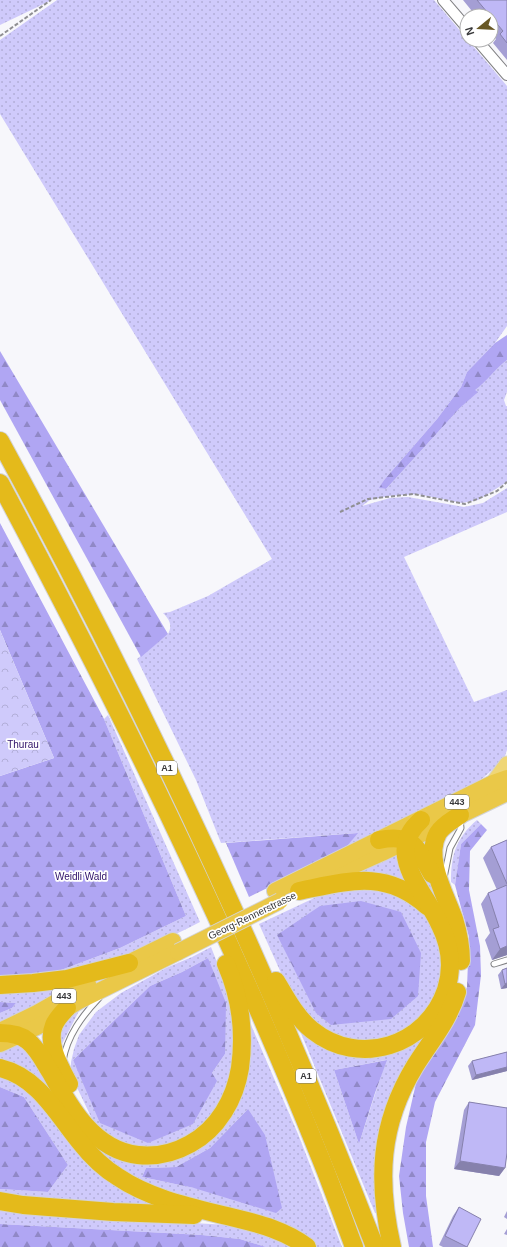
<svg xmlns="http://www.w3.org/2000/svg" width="507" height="1247" font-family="Arial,sans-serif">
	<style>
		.grass { fill: url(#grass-dots); fill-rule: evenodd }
		.forest { fill: url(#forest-firs) }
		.park { fill: url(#park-crowns) }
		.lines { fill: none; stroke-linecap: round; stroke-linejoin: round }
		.service-casing { stroke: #808083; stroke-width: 7 }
		.minor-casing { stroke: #808083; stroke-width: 12 }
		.primary-casing { stroke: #d3d3d4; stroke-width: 17 }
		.trunk-casing { stroke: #d3d3d4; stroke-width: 18 }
		.motorway-casing { stroke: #d3d3d4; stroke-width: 20 }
		.path { stroke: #8f8f92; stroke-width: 2; stroke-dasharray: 4 2; stroke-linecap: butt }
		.service { stroke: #fff; stroke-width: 5 }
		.minor { stroke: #fff; stroke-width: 10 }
		.primary { stroke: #efd676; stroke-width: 15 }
		.trunk { stroke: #eac848; stroke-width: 16 }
		.motorway { stroke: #e4ba1b; stroke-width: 18 }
		.trunk-bridge-casing { stroke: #d3d3d4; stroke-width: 18; stroke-linecap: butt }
		.trunk-bridge { stroke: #eac848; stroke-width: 16 }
		.wall { fill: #a49ed4 }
		.shaded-wall { fill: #8681ac }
		.building { fill: #bfb8f6; stroke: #8681ac }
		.labels { text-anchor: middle; stroke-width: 3.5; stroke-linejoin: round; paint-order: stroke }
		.shield { fill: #fff; stroke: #747475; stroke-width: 1 }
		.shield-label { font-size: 9px; font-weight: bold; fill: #38383a }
		.park-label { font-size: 10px; fill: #2d1068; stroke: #fff }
		.street-label { font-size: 10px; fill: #38383a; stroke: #fff }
	</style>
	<defs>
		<pattern id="grass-dots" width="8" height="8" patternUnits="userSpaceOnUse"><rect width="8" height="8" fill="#cfcafb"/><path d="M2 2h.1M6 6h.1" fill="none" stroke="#b2aed8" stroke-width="1.8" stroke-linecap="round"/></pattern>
		<pattern id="forest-firs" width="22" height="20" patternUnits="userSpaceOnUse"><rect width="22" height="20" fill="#b0a6f3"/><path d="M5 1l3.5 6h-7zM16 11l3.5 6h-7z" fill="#9088c6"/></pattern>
		<pattern id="park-crowns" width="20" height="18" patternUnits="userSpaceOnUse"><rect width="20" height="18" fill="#cfcafb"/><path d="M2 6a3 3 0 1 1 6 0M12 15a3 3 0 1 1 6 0" fill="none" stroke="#b2aed8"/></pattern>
	</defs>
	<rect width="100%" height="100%" fill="#f7f7fb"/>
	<g class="grass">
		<path d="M0,0H52L0,25Z"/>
		<path d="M57,0H434L507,86V326L495,343L467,372L461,387L437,419L384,480L380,488L386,489L460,408L477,392L474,390C486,381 495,369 507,360V392L504,400L506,406H507V482L478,500L462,503L417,494L389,496L370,500L362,506L390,498L408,497L464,507L483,503L507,488V512L404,557L474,702L507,690V750L503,761L477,783L343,851L357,833L221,843L196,780L137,659L168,634C173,625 169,619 163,613L170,612L208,596L272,559L0,114V40Z"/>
		<path d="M108,715L200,922C164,941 126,956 86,967C75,970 64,971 53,973L120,948L186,916L104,719Z"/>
		<path d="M477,820L481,824L461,844L455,885L451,882C451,855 456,838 477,820Z"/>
		<path d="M399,852L413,885L349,876Z"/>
		<path d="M422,860L441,912L456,977L408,1067L379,1213H375L298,1026L322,1042L400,1047L453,976L411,864ZM386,1060L359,1144L334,1070Z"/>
		<path d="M357,886L396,893L423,911L441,944L443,978L436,997L408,1030L367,1043L341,1039L312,1021L286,984L259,924L327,892Z"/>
		<path d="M211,947L226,985L234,1019L236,1044L230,1081L213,1117L184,1143L137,1149L104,1133L94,1123L71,1075V1062L74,1049L79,1035L96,1012L121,993L166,968L192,957ZM208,958L225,1054L212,1073L86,1088L73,1060L150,986L182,972Z"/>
		<path d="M78,980L0,1027V1013L12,1008L16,1003L0,1002V989Z"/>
		<path d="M79,1011L60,1048C61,1029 62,1022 79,1011Z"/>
		<path d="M251,1025L298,1134L342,1247H314L177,1198L126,1177L0,1062V1051L21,1042L48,1079L129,1160L216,1130L245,1027ZM248,1109L194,1188L142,1177L146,1168L176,1167L210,1148Z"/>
		<path d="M0,1074L15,1080L60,1125L171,1209L0,1199V1189L48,1192L68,1165L24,1097L0,1087Z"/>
		<path d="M0,1210L48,1215L229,1225L268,1234L293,1247H266L240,1239L202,1235L0,1224Z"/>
	</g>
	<g class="forest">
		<path d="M507,335V360C495,369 487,381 475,390L478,392L460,408L386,489L379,488L384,480L437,419L461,387L467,372L495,343Z"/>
		<path d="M0,351L168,634L141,657L0,400Z"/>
		<path d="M0,523L104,719L186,916L120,948L53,973L0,978V776L54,758L0,630Z"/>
		<path d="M481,824L487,830L470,851L469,890L480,946L481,975L475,1025L435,1102L426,1142V1196L433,1247H409L403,1213L399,1176L406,1127L417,1079L447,1035L467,987L469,937L455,885L461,844Z"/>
		<path d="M358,833L343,851L249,897L226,843Z"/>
		<path d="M361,901L401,912L421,953L418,996L391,1019L331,1025L316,1013L277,935L320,906Z"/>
		<path d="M208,958L226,1003L225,1054L212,1073L217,1081L193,1124L148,1143L100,1123L73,1060L150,986L182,972Z"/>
		<path d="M0,1002L16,1003L12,1008L0,1013Z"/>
		<path d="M387,1060L375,1093L359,1144L334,1070Z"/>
		<path d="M0,1087L24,1097L68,1165L48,1192L0,1189Z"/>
		<path d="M248,1109L265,1135L282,1208L276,1213L194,1188L142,1177L146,1168L176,1167L210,1148Z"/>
		<path d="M0,1224L202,1235L240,1239L266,1247H0Z"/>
	</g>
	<path class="park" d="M0,630L54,758L0,776Z"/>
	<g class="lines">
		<g class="service-casing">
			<g id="service">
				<path d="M444,878L450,848L461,828L460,819"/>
				<path d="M494,964L507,960"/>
				<path d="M63,1061C67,1036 82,1016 99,998"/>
			</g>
		</g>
		<g class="minor-casing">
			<g id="minor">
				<path d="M443,0L467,28"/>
				<path d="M477,40L507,75"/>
			</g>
		</g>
		<g class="primary-casing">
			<path id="primary" d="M493,783L507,764"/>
		</g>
		<g class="trunk-casing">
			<g id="trunk">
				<path d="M324,879L382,853L507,793"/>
				<path d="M275,891L493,783L507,778"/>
				<path d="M118,968L173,941"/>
				<path d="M0,1031L37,1013L88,984"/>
				<path d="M0,1044L39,1026L79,1001L178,952"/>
			</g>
		</g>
		<g class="motorway-casing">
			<g id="motorway">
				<path d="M0,441C142,701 268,971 375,1247"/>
				<path d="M0,483C116,701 226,923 318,1152C331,1183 342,1215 354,1247"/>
				<path d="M460,815C453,820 443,825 438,833C424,858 445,894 454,919C458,932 461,947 461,961"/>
				<path d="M379,840C413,833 417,848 432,874"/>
				<path d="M299,891C349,881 385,869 427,906"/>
				<path d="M276,981C286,998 296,1017 312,1030C359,1068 427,1046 446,990C453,968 450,945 440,925C425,891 383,853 421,820"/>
				<path d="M0,985L33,983L67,979L129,963"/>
				<path d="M67,1008C62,1013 57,1018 54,1025C46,1044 60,1067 69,1084"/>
				<path d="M0,1033C10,1033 20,1034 28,1041C38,1049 44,1062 51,1073C70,1108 94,1150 138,1155C156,1157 174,1153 190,1144C218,1129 235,1099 240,1068C245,1033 240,996 226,964"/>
				<path d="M0,1068C38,1077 57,1114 80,1142C91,1156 103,1168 118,1177C152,1200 195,1208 235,1218C260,1224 286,1231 307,1247"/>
				<path d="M0,1201L23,1205L113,1212L194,1215"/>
				<path d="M392,1247C377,1181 379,1125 415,1066C430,1042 449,1020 457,992"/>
			</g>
		</g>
		<g class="path">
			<path d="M0,36L51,0"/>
			<path d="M340,512L368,499L413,494L465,504L497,491L507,482"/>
		</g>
		<use href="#service" class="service"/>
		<use href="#minor" class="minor"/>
		<use href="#primary" class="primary"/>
		<use href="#trunk" class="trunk"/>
		<use href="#motorway" class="motorway"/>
		<g class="trunk-bridge-casing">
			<path id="trunk-bridge" d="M178,952L280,901"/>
		</g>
		<use href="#trunk-bridge" class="trunk-bridge"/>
	</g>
	<g class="wall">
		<path d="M463,0H507V60L493,43L496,39L491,34V16H476Z"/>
		<path d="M507,840V955L492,960L485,940L490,933L481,904L488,893L497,890L483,858L491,847Z"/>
		<path d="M507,968V988L501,989L498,975L502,970Z"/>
		<path d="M507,1052V1071L472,1080L468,1066L472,1061Z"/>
		<path d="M469,1102L506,1108L507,1107V1153L505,1168L499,1176L454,1169L464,1110Z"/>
		<path d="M459,1207L467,1247H443L439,1245L453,1216Z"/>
		<path d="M507,1211V1219L504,1217Z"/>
		<path d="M507,1229V1235L504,1234Z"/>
	</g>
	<g class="shaded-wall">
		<path d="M507,946V955L492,960L500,949Z"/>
		<path d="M507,983V988L501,989L505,984Z"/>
		<path d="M507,1067V1071L472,1080L476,1075Z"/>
		<path d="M460,1161L505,1168L499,1176L454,1169Z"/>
	</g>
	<g class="building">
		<path d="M477,0H507V43L500,34L503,31Z"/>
		<path d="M507,840V884L491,847Z"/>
		<path d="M507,885V946L500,949L493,929L499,927L488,893Z"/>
		<path d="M507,968V983L505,984L502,970Z"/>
		<path d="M507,1052V1067L476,1075L472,1061Z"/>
		<path d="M469,1102L507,1108V1153L505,1168L460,1161Z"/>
		<path d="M459,1207L481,1219L467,1247L445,1236Z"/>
	</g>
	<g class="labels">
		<g class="shield">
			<rect x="157" y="761" width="20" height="14" rx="3"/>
			<rect x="445" y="795" width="24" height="14" rx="3"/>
			<rect x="52" y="989" width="24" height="14" rx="3"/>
			<rect x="296" y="1069" width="20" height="14" rx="3"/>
		</g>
		<g class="shield-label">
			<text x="167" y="771">A1</text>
			<text x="457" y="805">443</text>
			<text x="64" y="999">443</text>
			<text x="306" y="1079">A1</text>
		</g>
		<g class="park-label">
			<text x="23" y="748">Thurau</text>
			<text x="81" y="880">Weidli Wald</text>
		</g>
		<g class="street-label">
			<text transform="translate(252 915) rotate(-26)" y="4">Georg-Rennerstrasse</text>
		</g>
	</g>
	<g transform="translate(479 28) rotate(252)"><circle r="19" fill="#ffffff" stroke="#afafb0"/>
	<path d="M0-3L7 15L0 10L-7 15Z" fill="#685825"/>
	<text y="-6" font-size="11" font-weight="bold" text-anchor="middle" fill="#38383a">N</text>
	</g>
</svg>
